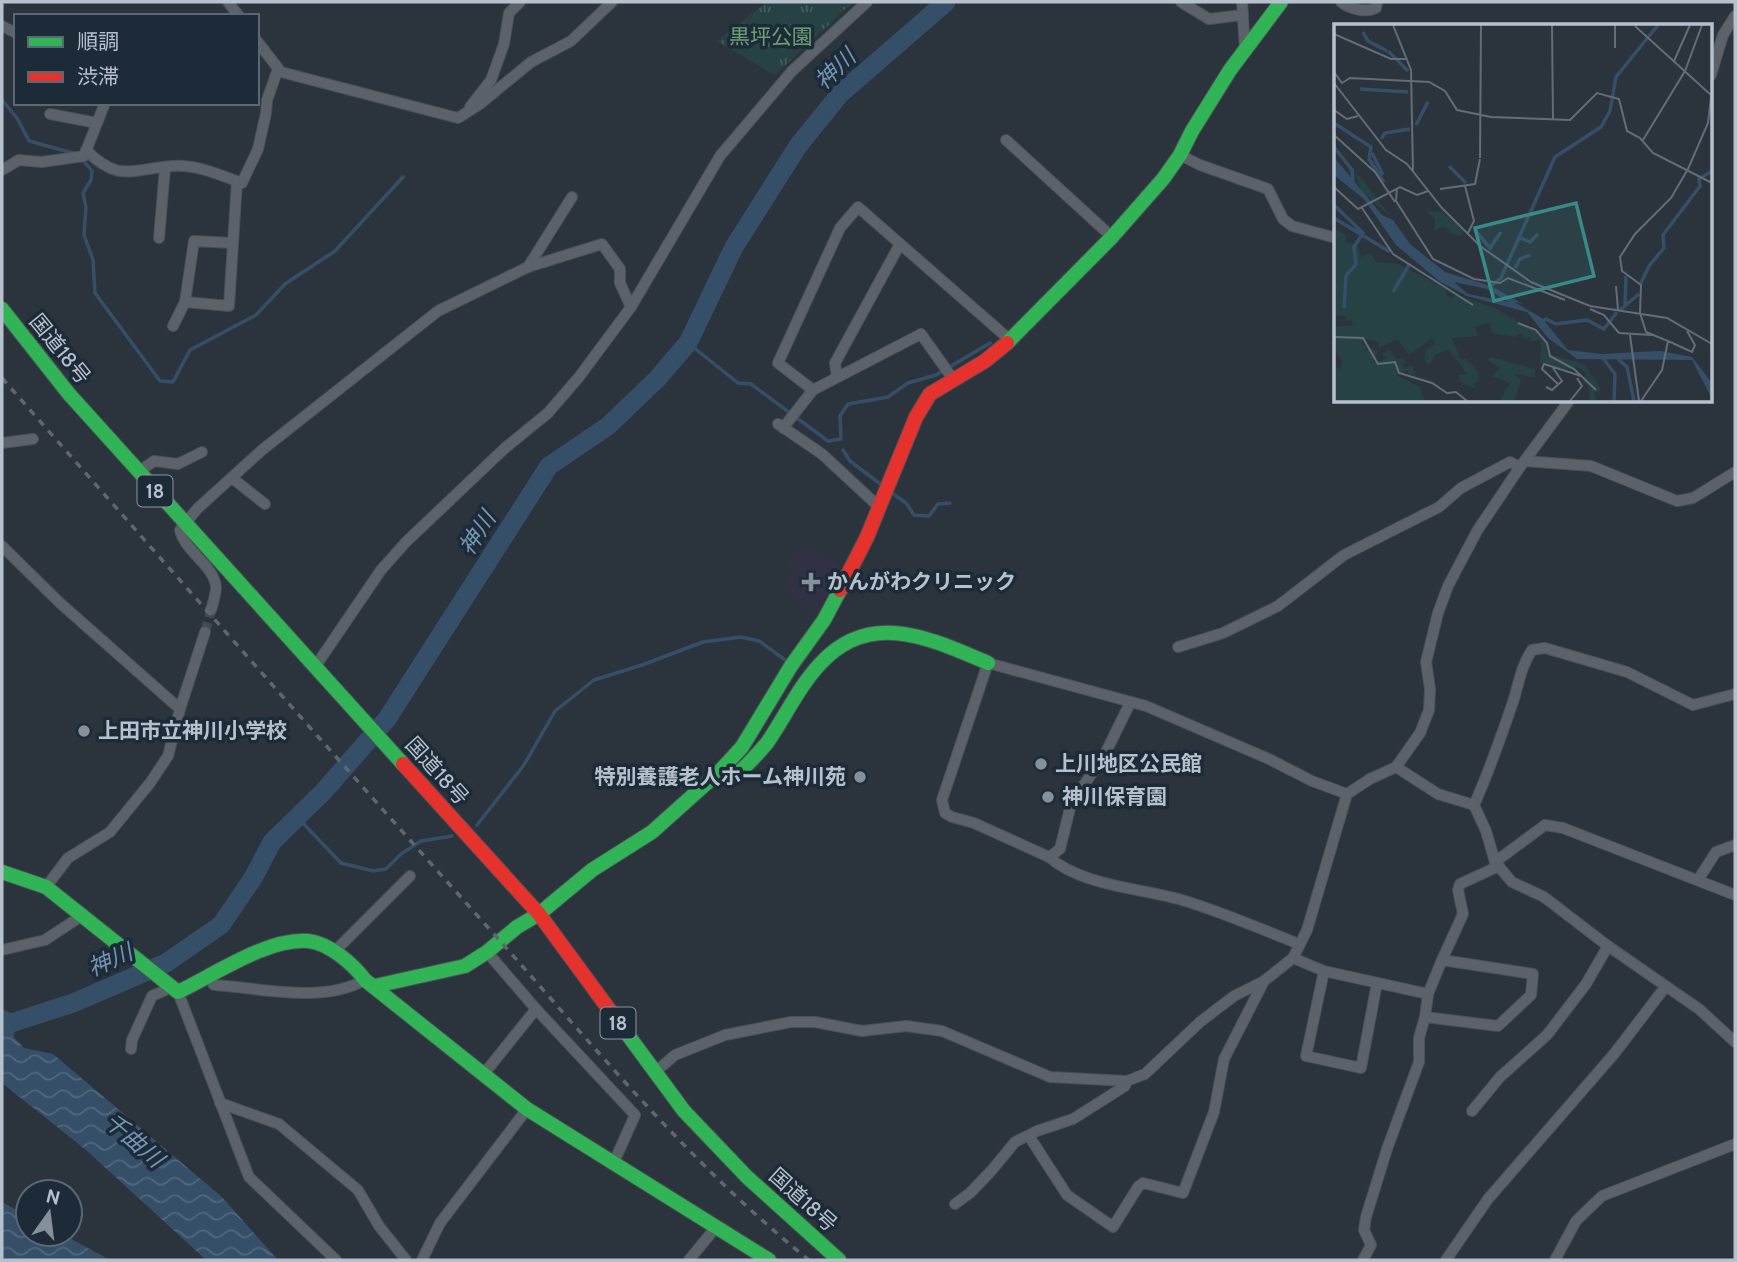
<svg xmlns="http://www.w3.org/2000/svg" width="1737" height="1262" font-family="Cabin,'Noto Sans JP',sans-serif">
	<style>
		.medical { fill: #313143 }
		.park { fill: url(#park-tufts) }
		.water { fill: url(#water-waves) }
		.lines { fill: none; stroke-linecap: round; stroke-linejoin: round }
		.stream { stroke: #354f69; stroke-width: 3.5 }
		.river { stroke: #354f69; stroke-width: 19 }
		.street-tunnel { stroke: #404953; stroke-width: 10; stroke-dasharray: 10 5; stroke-linecap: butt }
		.street-casing { stroke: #4a5057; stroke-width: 12 }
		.fast-casing { stroke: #4a5057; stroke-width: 16 }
		.jam-casing { stroke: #4a5057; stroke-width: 16 }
		.street { stroke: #5c6269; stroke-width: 10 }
		.fast { stroke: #30b455; stroke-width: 14 }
		.jam { stroke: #e5322d; stroke-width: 14 }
		.rail { stroke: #60666e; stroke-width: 3.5; stroke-dasharray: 7 7; stroke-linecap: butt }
		.poi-dot { fill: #85909b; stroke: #1d2b39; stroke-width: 2.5 }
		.labels { text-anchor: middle; stroke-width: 7; stroke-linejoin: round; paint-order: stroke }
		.shield { fill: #1d2b39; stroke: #8894a1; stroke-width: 2 }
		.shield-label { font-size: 19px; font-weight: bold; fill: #b6c1cd }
		.park-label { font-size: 21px; fill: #6ba072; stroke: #1d2b39 }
		.street-label { font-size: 21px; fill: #b6c1cd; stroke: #1d2b39 }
		.poi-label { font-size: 21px; font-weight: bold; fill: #b6c1cd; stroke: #1d2b39; text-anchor: start }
		.water-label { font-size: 23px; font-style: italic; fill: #7395b3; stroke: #1d2b39 }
		.inset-river { fill: none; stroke: #354f69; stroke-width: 3.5 }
		.inset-road { fill: none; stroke: #636c77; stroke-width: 2 }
		.view { fill: #398986; fill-opacity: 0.15; stroke: #398986; stroke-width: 3.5 }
		.inset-edge { fill: none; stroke: #b6c1cd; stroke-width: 3.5 }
	</style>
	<defs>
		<pattern id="park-tufts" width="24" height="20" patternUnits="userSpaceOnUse" patternTransform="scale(1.75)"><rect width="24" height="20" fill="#274244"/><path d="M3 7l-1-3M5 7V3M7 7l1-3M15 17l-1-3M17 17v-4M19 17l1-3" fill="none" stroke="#445c5e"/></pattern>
		<pattern id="water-waves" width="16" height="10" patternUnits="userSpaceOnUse" patternTransform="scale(1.75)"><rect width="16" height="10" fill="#354f69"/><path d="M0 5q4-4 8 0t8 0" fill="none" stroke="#50677d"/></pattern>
	</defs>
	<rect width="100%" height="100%" fill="#2b343d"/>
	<path class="medical" d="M810,547L842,567L819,615L782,589L793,576L788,562L794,553Z"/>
	<path class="park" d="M767,2H853L775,75L717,41Z"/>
	<g class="water">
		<path d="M2,1009L15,1015L14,1037L24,1048L53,1054L222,1197L278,1260H206L86,1150L2,1083Z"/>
		<path d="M2,1202L28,1216V1234H62L110,1260H2Z"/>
	</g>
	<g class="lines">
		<g class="stream">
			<path d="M2,100L17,118L29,141L73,153"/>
			<path d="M82,159L92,171L91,180L83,193L86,207L84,235L93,260L95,293L160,381L173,382L190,350L256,315L285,284L335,251L403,177"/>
			<path d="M688,343L738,383L751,384L828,441L841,439L840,416L848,404L888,397L908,383L936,375L990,343"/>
			<path d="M843,450L850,461L883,486"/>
			<path d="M889,491L906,503L914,515L929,516L938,504L950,503"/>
			<path d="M297,817L341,863L373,871L386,869L401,854L421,841L452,836"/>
			<path d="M477,825L524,765L555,711L594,680L642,665L703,642L741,637L759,641L788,662"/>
		</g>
		<path class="river" d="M2,1026L73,1003L166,963L221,925L253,878L272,842L324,791L387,719L549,466L608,426L657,379L688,343L734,247L798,146L840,94L946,2"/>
		<path class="street-tunnel" d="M205,632L211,610"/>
		<g class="street-casing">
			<g id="street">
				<path d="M228,2L239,16"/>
				<path d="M1181,2L1209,19L1243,15"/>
				<path d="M1242,2L1245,50"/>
				<path d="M1341,2C1350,9 1365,13 1376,8L1377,2"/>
				<path d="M2,26L16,33"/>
				<path d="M257,41L281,72L458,118L480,104L531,62L571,41L612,2"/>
				<path d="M1711,75L1723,35L1735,16"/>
				<path d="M470,107L491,80L504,44L509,13L520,2"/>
				<path d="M50,114L97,123"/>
				<path d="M1006,140L1112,237"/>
				<path d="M86,150C118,183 133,169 172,166C196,164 220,175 242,183L258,149L266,113L267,100L278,69"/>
				<path d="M1180,155L1200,165L1268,189L1283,219L1292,226L1336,238"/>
				<path d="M2,170L19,160L42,162L84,156L105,103"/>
				<path d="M159,238L165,168"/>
				<path d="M528,267L602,244L620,269V283L631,307"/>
				<path d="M185,302L229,306L237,181"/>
				<path d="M173,326L185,302L194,241L232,243"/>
				<path d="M837,377L835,363L900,244"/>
				<path d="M813,390L778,363L840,228L858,207L1010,340"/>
				<path d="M778,424L822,454L879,507"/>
				<path d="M783,428L813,390L921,334L953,379"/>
				<path d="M2,443L33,439"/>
				<path d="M1525,461L1591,466L1677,501L1693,498L1735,472"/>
				<path d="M138,472L154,461L178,464L202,452"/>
				<path d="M232,478L265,504"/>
				<path d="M2,546L60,603L180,709"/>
				<path d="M211,610C213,603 216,594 216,587C214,565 185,552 180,530L197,509L262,450L438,311L528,267L572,197"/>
				<path d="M1178,647L1223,633L1278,606L1344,555L1439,507L1461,488L1510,462L1520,467"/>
				<path d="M315,667L381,570L406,542L505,448L548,413L579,377L631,307L720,156L792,71L867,2"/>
				<path d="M1735,694L1693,705L1627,672L1545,648L1532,650C1521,666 1519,683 1513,702C1501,737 1489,772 1474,805L1486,831L1495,862L1512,882L1544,897L1608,946L1699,1009L1735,1042"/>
				<path d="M1130,703L1105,754L1075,798L1070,808L1060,849L1049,857C1082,886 1140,888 1182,900C1222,912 1261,929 1299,944"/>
				<path d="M1396,767L1438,794L1474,805"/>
				<path d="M1049,857L974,823L952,817L945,813L942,800L988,663L1146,706L1269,759L1312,781L1347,794"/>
				<path d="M1495,862L1545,825L1563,828L1735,895"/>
				<path d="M1698,880L1716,852L1735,845"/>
				<path d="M46,887L68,858L110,832L150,783L168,756L180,709L205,632"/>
				<path d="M2,950L45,940L83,915"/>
				<path d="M334,952L410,876"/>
				<path d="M487,952L536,1009L635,1115L614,1162"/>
				<path d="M1293,958L1324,971L1428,994"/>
				<path d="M1442,960L1463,914L1458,890L1460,884L1499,866"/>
				<path d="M1324,971L1306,1056L1361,1068L1377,983"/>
				<path d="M209,978L214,985C262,988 321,1004 365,980"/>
				<path d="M178,992L249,1177L336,1260"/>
				<path d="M131,1049L132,1040L152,996L172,987"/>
				<path d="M654,1073L675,1055L725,1035L791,1022H815L862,1031L906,1026L942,1031L1050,1077L1127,1081L1145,1074L1200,1022L1234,996L1264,981L1293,958L1307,930L1347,794L1370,779L1396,767L1420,733L1429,710L1430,689L1426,662L1438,613L1448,586L1477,531L1520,467L1569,401"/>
				<path d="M483,1075L536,1009"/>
				<path d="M220,1103L279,1124L358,1190L379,1226L406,1260"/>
				<path d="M1472,1111L1500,1077L1547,1035L1586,984L1608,946"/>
				<path d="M1029,1136L1067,1195L1113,1227L1138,1187L1143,1183L1183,1193L1214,1112L1224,1059L1264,981"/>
				<path d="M955,1204L970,1193L992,1170L1015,1142L1037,1131L1073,1119L1125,1086L1127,1081"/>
				<path d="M422,1260L440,1223L527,1109"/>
				<path d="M689,1260L717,1226"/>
				<path d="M1363,1260L1371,1245L1364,1230L1366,1217L1387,1149L1419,1062V1038L1425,1017L1428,994L1442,960L1533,974L1531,995L1498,1026L1425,1017"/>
				<path d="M1446,1260L1488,1199L1614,1054L1666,986"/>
				<path d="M1555,1260L1576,1221L1602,1196L1735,1144"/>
			</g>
		</g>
		<g class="fast-casing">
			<g id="fast">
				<path d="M2,309L69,394L403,764"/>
				<path d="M1007,343L1112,237L1163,179L1180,155L1192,131L1230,70L1281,2"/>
				<path d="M719,772C723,773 727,775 731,775C740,775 761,750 767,743C785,717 799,686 821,663C871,609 931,639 988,663"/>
				<path d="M2,872L46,887L178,992C214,975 267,938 308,941C329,943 353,964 365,980L527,1109L769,1260"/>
				<path d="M375,986L465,966L487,952L517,927L539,914L592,870L652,832L719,772L742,747L791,666L824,620L840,590"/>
				<path d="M622,1027L684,1111L747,1177L839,1260"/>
			</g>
		</g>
		<g class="jam-casing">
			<g id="jam">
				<path d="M840,590L867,537L916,417L930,394L985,361L1007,343"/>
				<path d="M403,764L539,914L622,1027"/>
			</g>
		</g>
		<use href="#street" class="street"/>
		<use href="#fast" class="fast"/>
		<use href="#jam" class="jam"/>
		<path class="rail" d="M2,378C162,560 322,742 484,923C588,1039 687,1162 809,1260"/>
	</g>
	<g class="poi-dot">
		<path d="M807.5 571.5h7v7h7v7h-7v7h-7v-7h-7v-7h7z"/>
		<circle cx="84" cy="731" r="7"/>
		<circle cx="1041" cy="764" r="7"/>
		<circle cx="860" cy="777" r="7"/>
		<circle cx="1048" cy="797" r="7"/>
	</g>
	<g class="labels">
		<g class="shield">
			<rect x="137.5" y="475.5" width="35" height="31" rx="5"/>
			<rect x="600.5" y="1007.5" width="35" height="31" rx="5"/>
		</g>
		<g class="shield-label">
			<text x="155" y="498">18</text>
			<text x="618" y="1030">18</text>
		</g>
		<g class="park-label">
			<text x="771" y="44">黒坪公園</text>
		</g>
		<g class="street-label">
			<text transform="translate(60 349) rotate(51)" y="7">国道18号</text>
			<text transform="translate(437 771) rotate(48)" y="7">国道18号</text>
			<text transform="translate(803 1200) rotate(42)" y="7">国道18号</text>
		</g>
		<g class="poi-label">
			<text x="827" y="589">かんがわクリニック</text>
			<text x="98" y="738">上田市立神川小学校</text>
			<text x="1055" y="771">上川地区公民館</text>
			<text x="846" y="784" text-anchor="end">特別養護老人ホーム神川苑</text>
			<text x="1062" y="804">神川保育園</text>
		</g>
		<g class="water-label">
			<text transform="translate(835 69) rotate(-44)" y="8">神川</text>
			<text transform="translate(477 533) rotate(-57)" y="8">神川</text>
			<text transform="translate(110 960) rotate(-24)" y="8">神川</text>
			<text transform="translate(134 1140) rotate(41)" y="8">千曲川</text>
		</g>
	</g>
	<g transform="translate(1334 24)">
		<rect width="378" height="378" fill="#2b343d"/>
		<path d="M20,148L28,155L57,193L28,168Z" fill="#274244"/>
		<path d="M0,205L12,211V221L14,218L24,222L27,233L37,229L42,238L65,240L112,265V272L119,274L121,270L161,284L202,308L210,316L214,330L250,340L265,362L266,367L260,369L263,377H256L254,359L249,361L252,349L243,343L231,346L206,339L207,316L195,317L197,313L191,315L187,309L180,313L158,309L156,298L141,303L144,312L118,314L127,336L131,334L144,348L145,357L139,360L143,365L127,358L125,351L133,350L114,325L101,331L95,342L90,334L93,325L101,320L98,314L75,331L63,315L45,324V318L32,315L27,319L33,323L29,331L35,323L44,327L39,339L54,334L48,330L55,326L62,334L71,335L69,344L78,341L82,353L72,347L62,351L86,363L91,377H0V342L7,345L8,337L0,325L1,303L20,301L16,295L12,298V292L0,291ZM156,333L201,345V353L180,350L187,356L181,377H166L176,359L158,352L166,344L153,336Z" fill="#274244"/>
		<path d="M92,187L107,188L129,205L128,212L118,210L110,202L100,207L101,194Z" fill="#274244"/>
		<path d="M0,133L48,191L59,196L76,220L111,248L157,262L189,280L180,278L208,294L234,326L267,330L326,327L358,333L378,359V375L358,336L243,335L214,314L193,288L133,272L105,257L62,221L30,175L0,151ZM120,258L153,265L175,278L134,270Z" fill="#354f69" fill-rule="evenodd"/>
		<path class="inset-river" d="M29,8L34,17L53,27M54,27L74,47M26,65L74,68M0,99L37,123L35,135L50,158M82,101L94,78M47,115L51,109L76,105M0,123L18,146L19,160M38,129L49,151M115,142L132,159M0,181L29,209L20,223L22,240L12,252L10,284M0,194L56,228M141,206L156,224L167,208M186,214L196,218L204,210M181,244L186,235L196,231M306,261L315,242L330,224L329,211L366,162L365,155L378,147M155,264L167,254L221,133L267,103L276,87L282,53L324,1M59,268L75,241M291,282L292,252M286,286L305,270M205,299L212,295L222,300L253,296L270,305L283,288M269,334L281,350L280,377M284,335L293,343L300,377"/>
		<path class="inset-road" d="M59,1L77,46L79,148M218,1L219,96M281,1V24M301,2L378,72M0,10L57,35H73M340,37L356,1M0,48L8,59L16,54L95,58L111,67L123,86L157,93L236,96L263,69L285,75L293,107L306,114L319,129L378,159M0,59L52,126L73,140L108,184L146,222L197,258L256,282L333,294L378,320M0,86L13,95L24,92M0,111L41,148L61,178M309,116L351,47L368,1M146,134L147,1M131,162L140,197L134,209M0,163L24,185L66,163L83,171L94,167M63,164L62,177L99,235L140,255L166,259L174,254L231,276M106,165L141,160L146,135M28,184L59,230L139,281M282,262L284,286M256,285L270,291L285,309L318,311M306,289L307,261L288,247L286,233L301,210L337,174L354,145L374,99L378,65M306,289L312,308L334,317L328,346L307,377M184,299L202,306L213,319L216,332L240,345L262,366M296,311L305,377M0,313L29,314L44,340L61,338L65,349L98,359L113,369L122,368L133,377M334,317L358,328L361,321L353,307M225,361L208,345L210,340L247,352M212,363L218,366L228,357L219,344M236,377L248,362L243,354"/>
		<path class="view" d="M242,179L260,252L160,277L141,204Z"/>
		<rect width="378" height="378" class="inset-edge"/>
	</g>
	<rect width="1737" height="1262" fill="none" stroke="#b6c1cd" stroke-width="7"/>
	<rect x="14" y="14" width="245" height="91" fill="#1d2b39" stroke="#5a6774" stroke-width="2"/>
	<rect x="28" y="37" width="35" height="10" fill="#30b455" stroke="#5a6774" stroke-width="2"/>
	<text x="77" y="49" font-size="21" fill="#b6c1cd">順調</text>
	<rect x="28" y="72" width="35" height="10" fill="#e5322d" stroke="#5a6774" stroke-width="2"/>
	<text x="77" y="84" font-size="21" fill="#b6c1cd">渋滞</text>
	<g transform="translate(49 1213) rotate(14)"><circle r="33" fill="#1d2b39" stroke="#5a6774" stroke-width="2"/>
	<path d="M0-5L12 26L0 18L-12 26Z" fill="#85909b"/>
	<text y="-10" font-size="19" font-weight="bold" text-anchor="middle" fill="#b6c1cd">N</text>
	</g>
</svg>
